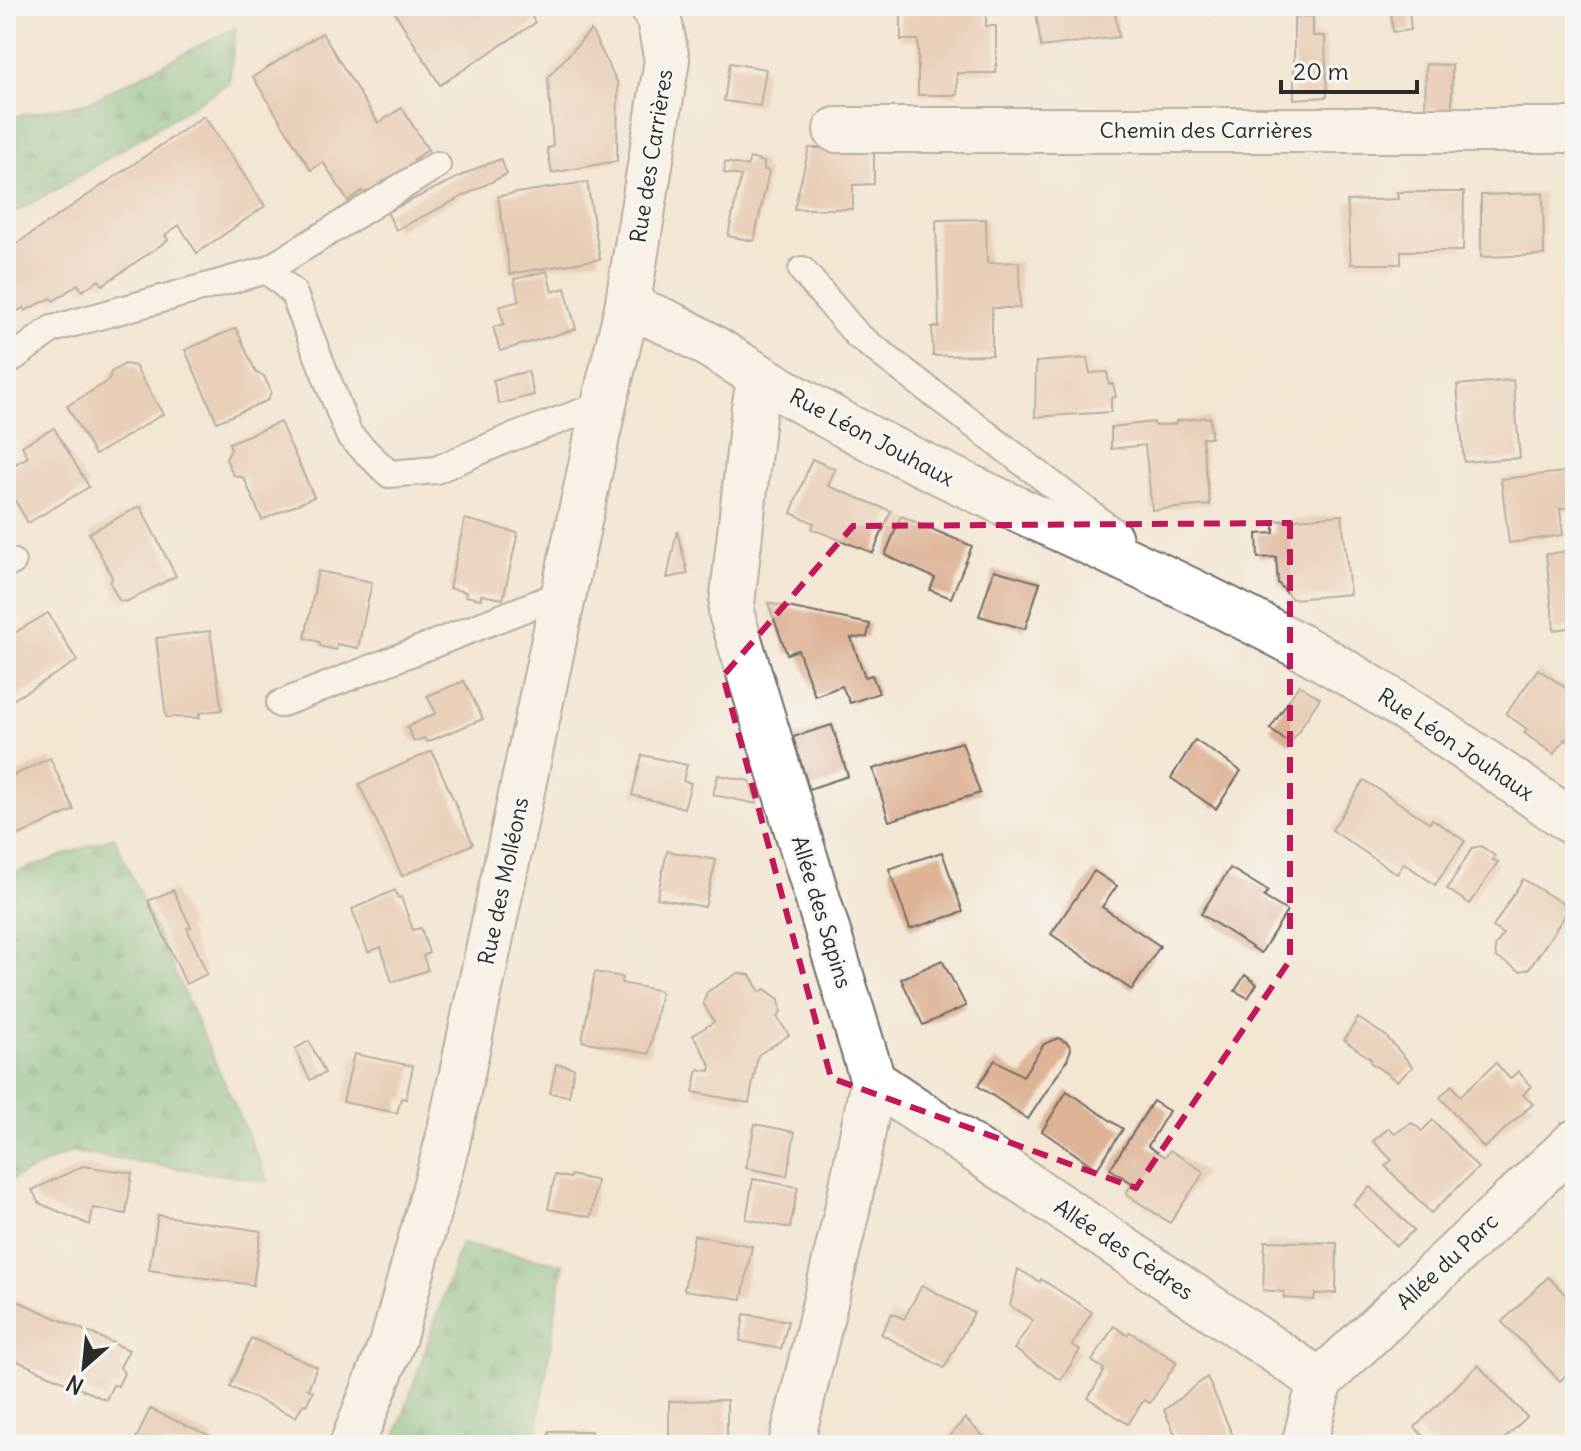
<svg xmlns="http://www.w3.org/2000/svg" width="1581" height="1451" font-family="Delius,sans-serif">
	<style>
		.forest { fill: url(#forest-firs); stroke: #4e7356; stroke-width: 2 }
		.building { fill: #deb295 }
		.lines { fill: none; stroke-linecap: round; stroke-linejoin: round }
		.lane-casing { stroke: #716c66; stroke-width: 30 }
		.street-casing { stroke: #716c66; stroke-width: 48 }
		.lane { stroke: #fff; stroke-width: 26 }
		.street { stroke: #fff; stroke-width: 44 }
		.marked { fill: none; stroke: #c2185b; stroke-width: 6; stroke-dasharray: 16 10; stroke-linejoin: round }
		.labels { text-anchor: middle; stroke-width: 6; stroke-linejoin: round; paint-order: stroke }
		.street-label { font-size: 22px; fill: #2b2b2b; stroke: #f6f6f2 }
	</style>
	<defs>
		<pattern id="forest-firs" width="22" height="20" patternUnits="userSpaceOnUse" patternTransform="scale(2)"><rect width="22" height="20" fill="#71bb81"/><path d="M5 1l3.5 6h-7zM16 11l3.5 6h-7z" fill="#5d986a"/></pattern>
	</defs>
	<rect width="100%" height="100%" fill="#f6f6f2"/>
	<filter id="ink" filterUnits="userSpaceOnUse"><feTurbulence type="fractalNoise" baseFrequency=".0125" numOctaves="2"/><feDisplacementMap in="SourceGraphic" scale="16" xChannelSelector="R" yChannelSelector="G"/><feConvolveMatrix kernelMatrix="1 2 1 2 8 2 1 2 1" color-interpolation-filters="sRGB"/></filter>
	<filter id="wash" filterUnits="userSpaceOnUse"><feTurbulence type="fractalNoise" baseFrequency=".006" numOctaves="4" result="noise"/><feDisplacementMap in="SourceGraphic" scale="32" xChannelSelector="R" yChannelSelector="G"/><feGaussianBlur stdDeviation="1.8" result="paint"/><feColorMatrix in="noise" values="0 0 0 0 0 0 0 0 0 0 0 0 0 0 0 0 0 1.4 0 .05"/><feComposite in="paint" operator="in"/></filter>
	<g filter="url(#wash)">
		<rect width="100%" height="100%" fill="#f3e6d3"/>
		<g class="forest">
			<path d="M236,27L229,83L61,187L6,217V118L89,102Z"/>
			<path d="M114,837L269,1182L71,1152L6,1182V876Z"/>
			<path d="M461,1244L563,1264L535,1445H393Z"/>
		</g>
		<g id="blocks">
			<g class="building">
				<path d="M391,6H526L535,23L440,85Z"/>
				<path d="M901,6H986V26H996V73H957V95H918V40H901Z"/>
				<path d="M1035,6H1114L1119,37L1041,47Z"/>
				<path d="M1213,6H1242V12L1214,15Z"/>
				<rect x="1449" y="6" width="88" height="4"/>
				<path d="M1409,10L1411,30L1393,32L1391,11Z"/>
				<path d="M1313,16V36H1325L1327,97L1294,99V17Z"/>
				<path d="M591,30L618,84L617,161L552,173L547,148L553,147L548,77Z"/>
				<path d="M322,33L378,123L402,108L428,150L413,160L415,162L364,194L362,191L348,201L323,162L311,170L253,77Z"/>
				<path d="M730,63L766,69L760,106L724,101Z"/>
				<path d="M1426,64L1452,65V110H1425Z"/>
				<path d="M204,116L265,206L197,253L179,225L165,235L168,240L103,285L99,280L82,291L78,284L54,301L51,298L25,311L24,307L12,315L10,311L6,314V251Z"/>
				<path d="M809,148H874V184L853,185V209H794Z"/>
				<path d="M750,158L764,162V170L769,171L754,241L728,236L741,176L724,173L725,162L747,166Z"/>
				<path d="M501,159L507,174L396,230L387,212L477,168Z"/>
				<path d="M587,182L600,259L510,274L498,196Z"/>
				<path d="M1397,192H1464L1463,251H1401V264H1351L1347,201L1398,199Z"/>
				<path d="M1543,193L1544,255L1481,257V195Z"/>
				<path d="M986,219L987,263L1019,262L1020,308H992V355L933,356L932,327H939L936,220Z"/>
				<path d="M547,271L552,292L565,288L576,329L500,351L493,327L504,324L499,307L519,301L514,279Z"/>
				<path d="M236,328L256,373L264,376L271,391L268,400L217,422L185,350Z"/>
				<path d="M1087,358L1090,373L1107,372L1109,384H1113L1116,397L1111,398V412L1035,417L1036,362Z"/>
				<path d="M125,364L135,366L163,414L95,455L67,406L108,381L111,372Z"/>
				<path d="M528,371L534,395L499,404L493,380Z"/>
				<path d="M1513,380L1520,458L1464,462L1457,385Z"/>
				<path d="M1210,417L1211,438H1202L1210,505L1152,510L1145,445L1111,449V427L1154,422L1155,426L1175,424L1176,421Z"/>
				<path d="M280,422L314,497L262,520L244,478L233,475L226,459L231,449L229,443Z"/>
				<path d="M54,428L89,487L28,523L6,485V469L28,457L22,446Z"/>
				<path d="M812,459L835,469L828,486L891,511L873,553L812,529L814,523L791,513Z"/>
				<path d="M1572,471L1575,472V506L1560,509L1563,535L1509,543L1501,479Z"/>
				<path d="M140,506L176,576L126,602L119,600L110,583L112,577L89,533Z"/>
				<path d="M1342,515L1350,594L1292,599L1278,583L1276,557L1258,558L1257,534L1274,533V521Z"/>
				<path d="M901,516L972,546L951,598L930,590L935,578L885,555Z"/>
				<path d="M465,519L518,533L503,599L481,595V599L465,596L466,592L449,588Z"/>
				<path d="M677,531L688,574L667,578Z"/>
				<path d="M1575,550V627L1554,630L1546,554Z"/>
				<path d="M994,570L1040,583L1025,629L979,616Z"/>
				<path d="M318,571L372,582L358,648L337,644L336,650L320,646V642L305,638Z"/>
				<path d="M768,603L870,624L867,637L851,638L865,677L872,675L879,693L850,703L842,686L815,696L798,650L787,654Z"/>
				<path d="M48,613L77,661L6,704V638Z"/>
				<path d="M210,631L222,710L199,713L200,718L166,717L156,638Z"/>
				<path d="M1538,669L1569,690L1573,684L1575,686V747L1565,739L1554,754L1524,733L1527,729L1506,714Z"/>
				<path d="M464,681L483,719L427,742L424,738L414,742L407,727L436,713L427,696Z"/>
				<path d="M1299,685L1320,698L1290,744L1270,729Z"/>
				<path d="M832,725L848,776L809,789L793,737Z"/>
				<path d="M1195,740L1241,771L1216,809L1171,778Z"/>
				<path d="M962,742L980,793L889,821L873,769Z"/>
				<path d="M432,751L473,844L402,876L359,784Z"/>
				<path d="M642,755L687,765L683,781L691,783L684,808L632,795Z"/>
				<path d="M50,758L74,810L6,841V779Z"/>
				<path d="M718,775L750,781L757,804L713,795Z"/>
				<path d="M1364,780L1430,823L1432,819L1465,841L1435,885L1404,863L1397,874L1332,830Z"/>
				<path d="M1481,846L1495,856L1493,860L1498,862L1470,904L1447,889L1472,848Z"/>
				<path d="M667,851L716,860L705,907L657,898Z"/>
				<path d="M942,852L963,912L910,929L889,869Z"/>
				<path d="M1230,868L1268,891L1264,897L1287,911L1261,953L1201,914Z"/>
				<path d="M1094,871L1117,886L1102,907L1160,946L1132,990L1051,934Z"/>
				<path d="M1523,879L1570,908L1529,969L1520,971L1496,957L1495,947L1503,934L1493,927Z"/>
				<path d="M173,890L191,927L187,928L207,974L186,984L148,901Z"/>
				<path d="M395,890L398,898L401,897L413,930L421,928L429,953L423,956L428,970L392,982L381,947L368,952L352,909Z"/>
				<path d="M942,960L966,1006L923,1025L901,979Z"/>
				<path d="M595,972L622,977L621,983L661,991L649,1054L582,1041Z"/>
				<path d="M738,973L750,975L760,992L765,989L779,999L781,1013L777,1017L789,1035L758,1055L749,1103L693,1092L698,1069L710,1071L711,1066L693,1035L714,1022L703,1003L707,992Z"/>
				<path d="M1245,975L1257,984L1248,998L1235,991Z"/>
				<path d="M1358,1018L1386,1036L1413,1067L1397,1081L1370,1062L1371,1059L1344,1040Z"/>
				<path d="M1058,1038L1068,1043L1071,1049L1067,1060L1028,1119L978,1086L995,1060L1023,1076L1044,1044Z"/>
				<path d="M309,1041L325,1073L310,1080L295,1049Z"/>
				<path d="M354,1054L413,1066L406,1099L401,1098L397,1113L343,1102Z"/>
				<path d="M1496,1063L1510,1079L1518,1071L1531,1086L1523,1095L1533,1104L1484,1148L1440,1097L1452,1085L1460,1096Z"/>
				<path d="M556,1064L574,1068L569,1096L550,1093Z"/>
				<path d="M1067,1091L1123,1129L1097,1169L1042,1131Z"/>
				<path d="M1153,1101L1169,1111L1148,1146L1165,1157L1170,1150L1204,1172L1170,1223L1126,1194L1132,1183L1110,1169Z"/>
				<path d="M1433,1120L1478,1168L1431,1213L1385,1166L1392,1160L1373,1141L1389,1128L1395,1133L1412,1123L1422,1131Z"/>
				<path d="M755,1124L795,1132L787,1176L746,1168Z"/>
				<path d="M83,1166L132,1173L126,1214L93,1208L90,1225L39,1203L32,1190Z"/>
				<path d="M555,1175L570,1178L571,1175L597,1181L591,1217L548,1209Z"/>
				<path d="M753,1179L798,1187L790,1228L746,1219Z"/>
				<path d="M1370,1187L1414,1230L1396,1246L1353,1204Z"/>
				<path d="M158,1215L261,1231L253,1285L149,1270Z"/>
				<path d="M694,1235L752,1246L742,1299L684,1290Z"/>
				<path d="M1265,1241L1337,1243L1336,1293L1315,1294L1314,1300L1284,1298V1292L1263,1290Z"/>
				<path d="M1018,1269L1040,1282L1041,1279L1092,1312L1072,1345L1080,1350L1061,1380L1014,1349L1033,1320L1010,1306Z"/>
				<path d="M1548,1277L1575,1304V1323L1571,1328L1575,1332V1366L1560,1381L1502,1322Z"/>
				<path d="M922,1285L974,1313L944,1368L881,1334L892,1313L904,1319Z"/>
				<path d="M6,1296L129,1350L120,1367L124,1373L118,1386L113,1385L106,1400L6,1356Z"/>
				<path d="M744,1314L788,1321L781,1349L740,1341Z"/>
				<path d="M1114,1326L1127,1335L1130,1332L1177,1362L1150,1403L1144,1400L1128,1424L1088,1398L1104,1372L1102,1371L1104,1369L1092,1361Z"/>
				<path d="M251,1338L317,1367L308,1389L313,1391L306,1405L303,1404L296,1417L230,1387Z"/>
				<path d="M1478,1365L1527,1417L1498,1445H1431L1415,1427Z"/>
				<path d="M1207,1377L1237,1445H1180L1164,1410Z"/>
				<path d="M727,1400V1445H669V1401Z"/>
				<path d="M150,1409L215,1438L212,1445H133Z"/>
				<path d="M965,1418L986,1439L981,1445H958L949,1437Z"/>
				<path d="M549,1431H591L592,1445H549Z"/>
				<rect x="862" y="1442" width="35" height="3"/>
			</g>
		</g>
	</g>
	<g filter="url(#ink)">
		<use href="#blocks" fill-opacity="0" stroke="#716c66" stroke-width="2"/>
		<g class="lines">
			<g class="lane-casing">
				<g id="lane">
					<path d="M267,270L437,165"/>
					<path d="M802,270L857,335L1118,535L1122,556"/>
					<path d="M6,363L52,329L267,270L293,292L349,435L389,474L436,470L505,440L604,404"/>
					<path d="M6,561L12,562"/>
					<path d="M280,704L564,593"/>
				</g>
			</g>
			<g class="street-casing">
				<g id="street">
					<path d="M836,130H1575"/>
					<path d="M627,308C677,321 712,348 756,374C795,398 836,421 877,442C1019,513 1167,574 1307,650C1401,702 1487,763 1575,824"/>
					<path d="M760,377L754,408L731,613L873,1081L847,1211L791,1445"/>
					<path d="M873,1081L1320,1381L1304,1445"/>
					<path d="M1320,1381L1575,1142"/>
					<path d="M352,1445L394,1337L447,1144L604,404L627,308L667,60L659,20L652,6"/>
				</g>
			</g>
			<use href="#lane" class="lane"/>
			<use href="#street" class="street"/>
		</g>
	</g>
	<path d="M0 0H1581V1451H0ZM1290,523V960L1136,1188L831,1078L723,676L853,526Z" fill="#f3e6d3" fill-opacity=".55" fill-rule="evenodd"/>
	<path class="marked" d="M1290,523V960L1136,1188L831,1078L723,676L853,526Z"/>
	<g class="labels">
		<g class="street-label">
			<text x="1206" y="138">Chemin des Carrières</text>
			<text transform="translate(651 156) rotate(-81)" y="8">Rue des Carrières</text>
			<text transform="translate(872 437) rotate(28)" y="8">Rue Léon Jouhaux</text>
			<text transform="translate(1456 744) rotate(34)" y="8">Rue Léon Jouhaux</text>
			<text transform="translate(503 881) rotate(-78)" y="8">Rue des Molléons</text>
			<text transform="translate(822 912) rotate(73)" y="8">Allée des Sapins</text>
			<text transform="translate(1124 1249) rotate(34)" y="8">Allée des Cèdres</text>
			<text transform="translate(1447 1261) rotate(-43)" y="8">Allée du Parc</text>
		</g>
	</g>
	<rect width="1581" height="1451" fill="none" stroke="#f6f6f2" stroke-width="32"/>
	<g transform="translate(84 1367) rotate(207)" stroke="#f6f6f2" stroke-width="6" paint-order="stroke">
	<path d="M0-6L14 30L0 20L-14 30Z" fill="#2b2b2b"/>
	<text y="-12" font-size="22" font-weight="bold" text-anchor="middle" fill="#2b2b2b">N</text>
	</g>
	<path d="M1281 80v12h136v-12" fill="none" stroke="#2b2b2b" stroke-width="4"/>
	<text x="1293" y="80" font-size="24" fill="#2b2b2b" stroke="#f6f6f2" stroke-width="6" paint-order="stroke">20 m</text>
</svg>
